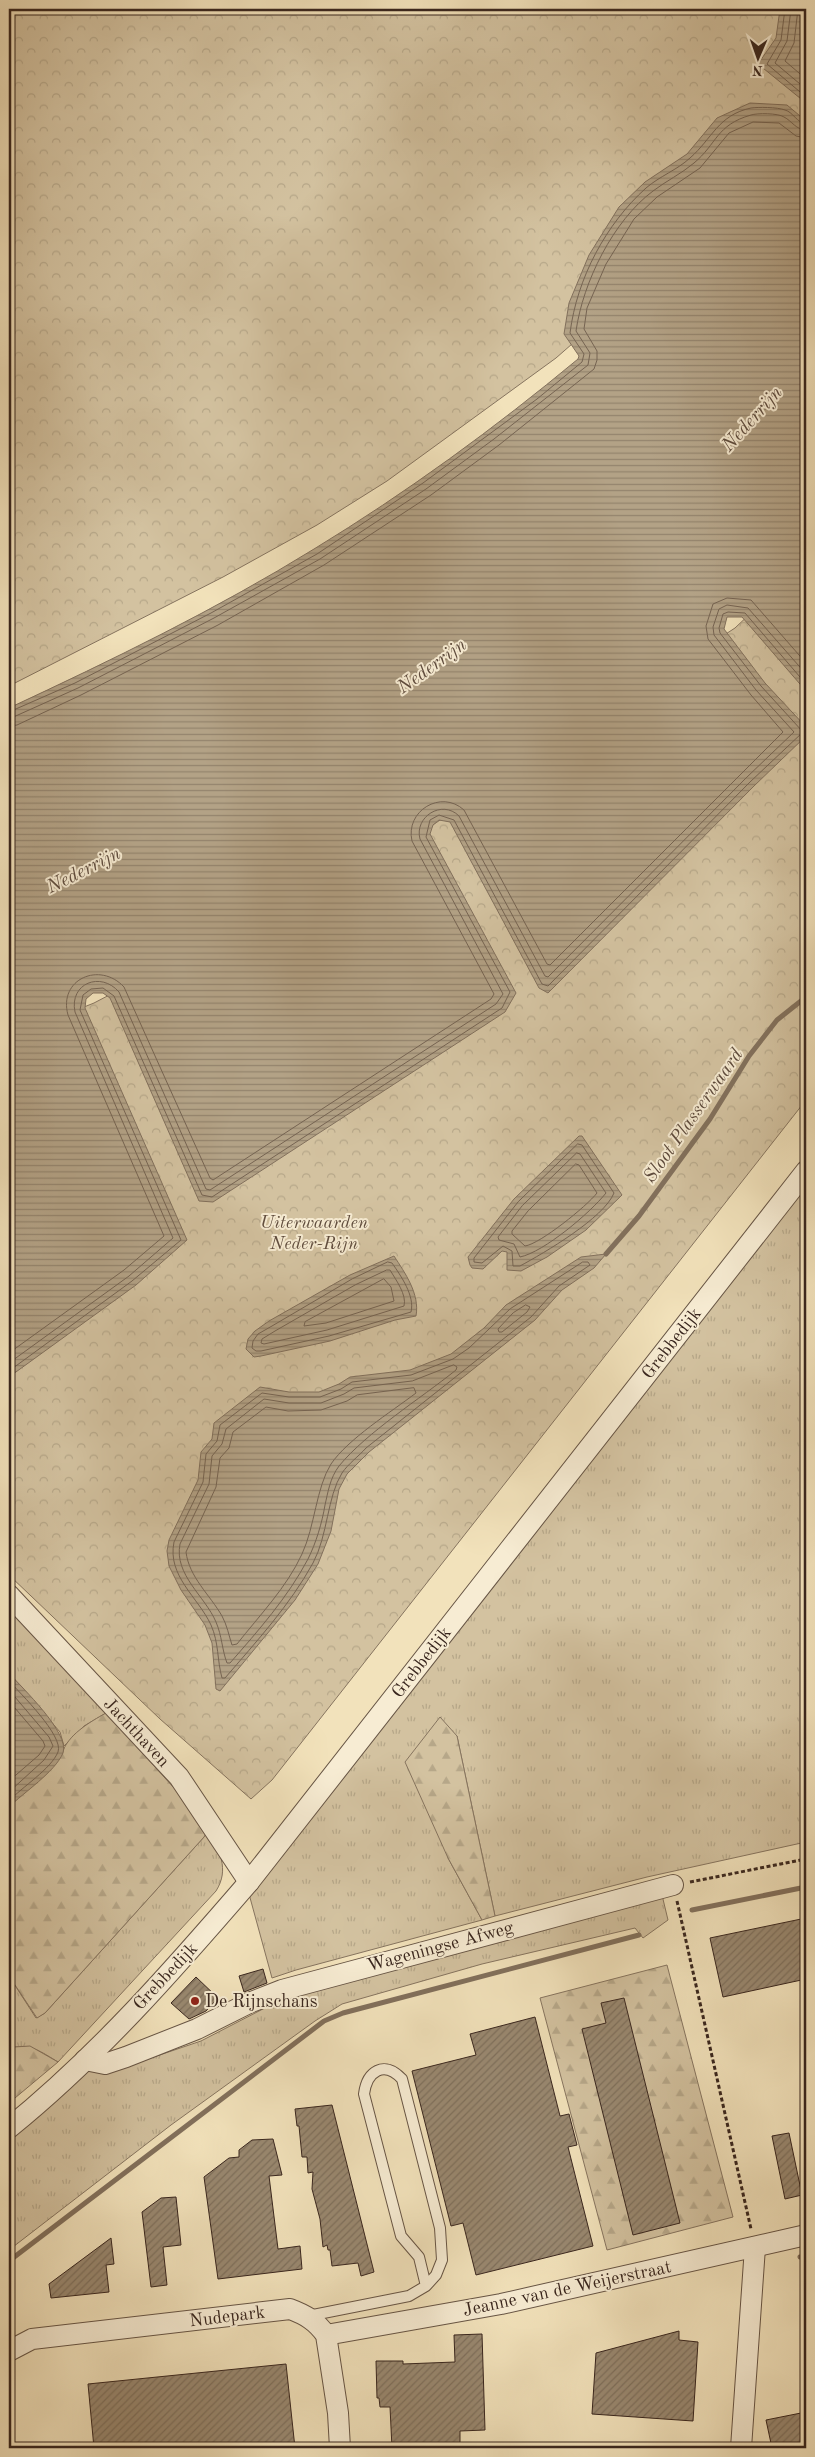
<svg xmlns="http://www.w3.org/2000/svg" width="815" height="2457" font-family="'Old Standard TT',serif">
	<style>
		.grass { fill: url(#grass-tufts); stroke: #86745f }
		.forest { fill: url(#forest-firs); stroke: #86745f }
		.park { fill: url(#park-crowns); stroke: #86745f }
		.water { fill: url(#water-rules); stroke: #82705c }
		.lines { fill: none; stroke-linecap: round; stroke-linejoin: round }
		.shore { stroke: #766452; stroke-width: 1 }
		.stream { stroke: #82705c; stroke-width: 5 }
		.building { fill: url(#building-hatch); stroke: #39261e }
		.lane-casing { stroke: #675545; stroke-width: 12 }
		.street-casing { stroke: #675545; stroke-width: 22 }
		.path { stroke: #39261e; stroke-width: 3; stroke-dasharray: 4 2.5; stroke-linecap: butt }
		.lane { stroke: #f7ecd3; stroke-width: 10 }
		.street { stroke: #f7ecd3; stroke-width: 20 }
		.poi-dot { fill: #8f2418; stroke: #f7ecd3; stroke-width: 2 }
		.labels { text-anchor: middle; stroke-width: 4; stroke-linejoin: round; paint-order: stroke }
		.park-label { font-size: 18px; font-style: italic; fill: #604d3e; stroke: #f7ecd3 }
		.street-label { font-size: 18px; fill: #39261e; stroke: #f7ecd3 }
		.poi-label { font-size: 18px; fill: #39261e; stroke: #f7ecd3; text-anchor: start }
		.water-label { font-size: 19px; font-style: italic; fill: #5e4b3d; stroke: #f7ecd3 }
	</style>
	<defs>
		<pattern id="grass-tufts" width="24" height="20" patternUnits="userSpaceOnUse" patternTransform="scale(1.25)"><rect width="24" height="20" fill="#d3c2a0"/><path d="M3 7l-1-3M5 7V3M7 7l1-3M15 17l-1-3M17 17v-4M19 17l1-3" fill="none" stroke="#b6a789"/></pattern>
		<pattern id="forest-firs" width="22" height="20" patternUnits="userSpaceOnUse" patternTransform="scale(1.25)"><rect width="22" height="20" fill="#d3c2a0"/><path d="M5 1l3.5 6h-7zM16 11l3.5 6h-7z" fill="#b6a789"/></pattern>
		<pattern id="park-crowns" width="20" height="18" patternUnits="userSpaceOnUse" patternTransform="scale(1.25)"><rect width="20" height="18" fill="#d3c2a0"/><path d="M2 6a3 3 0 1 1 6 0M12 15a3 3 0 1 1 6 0" fill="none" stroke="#b6a789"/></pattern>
		<pattern id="water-rules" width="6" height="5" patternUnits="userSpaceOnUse" patternTransform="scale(1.25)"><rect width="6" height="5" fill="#b3a286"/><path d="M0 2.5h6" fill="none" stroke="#93846d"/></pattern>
		<pattern id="building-hatch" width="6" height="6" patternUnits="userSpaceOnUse" patternTransform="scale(1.25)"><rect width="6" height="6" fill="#998870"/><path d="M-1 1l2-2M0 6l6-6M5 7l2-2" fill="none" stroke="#7e6f5b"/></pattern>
	</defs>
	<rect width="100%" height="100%" fill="#f2e2bb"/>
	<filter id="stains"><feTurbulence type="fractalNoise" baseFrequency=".004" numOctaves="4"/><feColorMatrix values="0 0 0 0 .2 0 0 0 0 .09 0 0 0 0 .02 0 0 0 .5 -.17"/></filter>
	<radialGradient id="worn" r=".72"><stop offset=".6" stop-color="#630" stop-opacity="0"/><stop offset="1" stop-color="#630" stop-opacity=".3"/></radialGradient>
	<g class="grass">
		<path d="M806,1186V1842L647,1877L495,1916L457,1736L448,1858L482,1920L296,1970L272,1978L249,1894Z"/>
		<path d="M9,1606L106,1713L84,1726L64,1746L60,1732L9,1673Z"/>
		<path d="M208,1830C219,1850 230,1869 216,1891L58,2062C43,2053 26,2040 9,2050V1976L36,2018L45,2013L204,1837Z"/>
		<path d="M662,1895L668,1920L643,1938L635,1928L482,1964L342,2004L315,2021L171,2125L9,2250V2137L85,2070L127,2066L201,2041L290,1995Z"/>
	</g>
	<g class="forest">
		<path d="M106,1713L194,1810L208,1830L204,1837L45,2013L37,2018L9,1976V1807L62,1754C67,1735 90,1722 106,1713Z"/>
		<path d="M440,1717L457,1736L495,1916L482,1920L448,1858L405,1762Z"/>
		<path d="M667,1965L733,2217L607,2250L540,1998Z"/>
		<path d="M30,2046L58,2062L9,2103V2050L14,2047Z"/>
	</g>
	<g class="park">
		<path d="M9,9H806V139L556,358L387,481L317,525L223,577L9,686Z"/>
		<path d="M806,561V1100L272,1780L251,1799L160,1719L9,1575V1037L94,1003L428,828L735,628Z"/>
	</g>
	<g class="water">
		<path d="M780,9H806V103L758,64L776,38Z"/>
		<path d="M750,103L787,105L806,121V691L742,617H727L724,629L765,683L806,727V736L754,786L548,993L539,988L450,822L439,820L433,825L430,834L516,993L505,1012L213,1202L199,1201L110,998L103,993H93L86,999L85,1008L187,1240L136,1285L9,1377V708C112,660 217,609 314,549C406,493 495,428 578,359L579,356L564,334L569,303L589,255L619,207L645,182L687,154L717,118Z"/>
		<path d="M579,1136H582L622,1195L586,1230L547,1257L521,1271L507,1270V1252L502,1251L483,1269L472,1268L470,1265L468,1257L514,1199Z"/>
		<path d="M606,1254L594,1268L562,1290L535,1320L369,1452L347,1474L339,1489L331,1531L318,1564L295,1600L220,1691L216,1689L212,1643L205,1625L181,1590L169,1566L167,1551L169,1540L198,1480L201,1452L212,1439L214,1423L260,1387L289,1392H319L339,1384L350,1377L410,1370L451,1354L484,1328L506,1305L581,1257Z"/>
		<path d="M394,1256C405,1273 420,1294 416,1316L395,1320L330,1341L261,1356L254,1357L246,1349L248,1339L255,1331L269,1321L350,1275Z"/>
		<path d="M9,1673C22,1688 70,1733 63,1753C55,1772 23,1793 9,1807Z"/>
	</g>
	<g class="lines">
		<g class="shore">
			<path d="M785,9L781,40L767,64L806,97"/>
			<path d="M791,9L787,41L775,63L806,89"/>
			<path d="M798,9L794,43L785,61L806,79"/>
			<path d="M9,712L75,683L211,613L317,554L423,483L537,399L582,362L584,354L570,333C577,278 606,224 646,188C660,176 677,170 690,158C712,139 718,115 751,108C758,107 777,107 785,110C793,112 797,123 806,124"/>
			<path d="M9,719L78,688L214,618L320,559L426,489L494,439L588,365L590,353L576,331C583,282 613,221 653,191C666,181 681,174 694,163C717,144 716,125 751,115C757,113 778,113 784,117C792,121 796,130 806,130"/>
			<path d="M9,726L17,725L81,695L218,625L324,565L431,495L499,445L594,369L597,360V351L584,329L587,308L606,264L634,219L657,197L700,168L729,133L753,122L779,123L796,136L806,138"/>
			<path d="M578,1144L582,1145L614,1193C604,1218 544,1253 520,1266H513L512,1251L503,1246L482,1263L474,1262V1258L518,1202Z"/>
			<path d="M577,1153L580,1154L606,1193C590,1213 544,1252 520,1257L514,1244L499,1240L498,1237L522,1206Z"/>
			<path d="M576,1164L579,1165L597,1193C587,1206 540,1244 525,1246L512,1234V1231L528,1211Z"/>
			<path d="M388,1262L392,1263C401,1276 415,1296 411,1312L329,1336L261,1351H256L252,1348L253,1341L258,1334L272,1326L352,1279Z"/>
			<path d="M583,1262H588L590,1265L559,1286L531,1317L366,1448C359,1456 348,1464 342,1473C327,1497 328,1535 313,1563C290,1605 256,1642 225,1678H222C217,1660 219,1643 211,1625C198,1597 167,1576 174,1542L203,1482L206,1454L217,1441L220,1425L262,1393L289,1397H320L341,1389L352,1382L411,1375L453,1359L469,1348L510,1309Z"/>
			<path d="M387,1270H390C396,1280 407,1295 404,1306L327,1330L264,1344L261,1343L262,1339L275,1331L355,1285Z"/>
			<path d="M384,1279L391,1287L394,1301L326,1323L304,1326L305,1322Z"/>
			<path d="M526,1305L530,1307L527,1312L502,1332H499L498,1329L513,1313Z"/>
			<path d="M9,1353L124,1270L164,1236L68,1015C58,979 100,961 124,987L210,1178L213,1180L491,999L494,994L412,841C405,811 441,789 464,810L547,964L550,965L783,732L751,695L708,639L706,626L713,604L727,598L751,600L806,663"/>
			<path d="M9,1363L129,1276L173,1238L75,1012C69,983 101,971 119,992L206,1189L210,1190L496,1004L503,994L420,839C414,817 442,799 459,816L545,976L548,977L746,778L794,732L756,690L714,635L713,627L719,609L727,605L748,608L806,674"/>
			<path d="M454,1365L457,1367L456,1370C420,1399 367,1432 339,1466C330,1478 328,1492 325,1505C322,1523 316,1543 308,1559C288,1597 258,1631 230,1663H227C222,1650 222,1636 216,1622C205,1596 174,1575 180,1544L209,1484L212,1456L222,1444L226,1429L264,1399L289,1403H321L344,1394L354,1388L412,1381Z"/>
			<path d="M9,1371L132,1281L181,1240L80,1010L83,995L91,989L103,988L114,996L202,1195L212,1197L502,1008L510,992L426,837L430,820L439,815L454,820L542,984L548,986L750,782L803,732L761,686L720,633L719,628L723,614L728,612L745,613L806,684"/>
			<path d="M414,1388L416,1393C391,1412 348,1439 331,1464C316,1488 315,1526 302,1554C287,1587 259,1616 237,1644L232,1645C229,1636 227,1625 222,1616C210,1595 189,1577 186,1552L216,1487L220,1458L229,1448L233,1432L266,1407L288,1411L321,1410L347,1401L357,1395Z"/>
			<path d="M9,1681C20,1693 64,1736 58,1752C51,1769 22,1787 9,1801"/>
			<path d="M9,1690L49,1737L53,1746L44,1760L9,1792"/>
			<path d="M9,1701L43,1741L45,1746L39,1755L9,1781"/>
		</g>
		<g class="stream">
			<path d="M606,1254L639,1216L710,1119L749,1056L777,1020L806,997"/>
			<path d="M692,1910L806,1887"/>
			<path d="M800,2257L806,2256"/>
			<path d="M9,2261L324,2021L343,2013L639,1935"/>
		</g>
	</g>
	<g class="building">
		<path d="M806,1918V1979L723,1997L710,1938Z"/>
		<path d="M263,1969L267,1983L244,1992L239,1976Z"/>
		<path d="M196,1977L218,1998L206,2011L189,2019L171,2003Z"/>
		<path d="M624,1998L680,2223L633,2235L582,2029L606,2023L601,2003Z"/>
		<path d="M535,2017L560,2116L569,2114L577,2145L568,2147L593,2246L476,2275L463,2223L451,2226L412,2071L476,2055L470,2034Z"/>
		<path d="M332,2105L374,2272L361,2276L358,2263L332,2266L330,2250H328L327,2245L323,2247L320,2219L312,2189L313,2172L308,2173L307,2157H302L299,2126H297L295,2109Z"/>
		<path d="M789,2133L802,2195L785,2199L772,2136Z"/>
		<path d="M273,2139L282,2175L269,2176L278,2249L300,2246L302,2269L218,2279L204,2177L229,2158L239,2157V2150L252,2140Z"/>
		<path d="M176,2197L181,2245L163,2247L167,2285L151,2287L142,2212L161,2198Z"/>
		<path d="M111,2238L114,2264L106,2265L109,2292L51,2298L49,2284Z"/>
		<path d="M679,2331V2340L698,2342L693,2421L592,2414L596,2353Z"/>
		<path d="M482,2334L485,2430L460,2431V2448H392L390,2407H380L379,2398H377L376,2361H403V2364L455,2362L454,2335Z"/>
		<path d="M286,2364L295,2448H94L88,2384Z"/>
		<path d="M806,2412V2448H772L766,2420Z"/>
	</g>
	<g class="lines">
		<g class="lane-casing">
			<path id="lane" d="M308,2316L409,2296L426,2286L436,2275L442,2260L440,2228L402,2079C384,2060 367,2071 364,2094L401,2236L419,2257L426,2286"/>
		</g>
		<g class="street-casing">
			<g id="street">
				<path d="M9,1595L179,1777L249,1882"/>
				<path d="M85,2060L105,2064L126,2057L197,2029L249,2003L282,1990L673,1885"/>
				<path d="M9,2128C98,2056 174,1969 249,1882L806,1171"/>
				<path d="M326,2335L501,2304L806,2235"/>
				<path d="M9,2351L32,2339L290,2309C306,2315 316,2321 326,2335L338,2413L340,2448"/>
				<path d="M741,2448L755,2247"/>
			</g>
		</g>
		<g class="path">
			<path d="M690,1882L806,1859"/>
			<path d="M677,1901L751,2229"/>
		</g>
		<use href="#lane" class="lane"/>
		<use href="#street" class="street"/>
	</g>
	<circle class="poi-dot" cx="195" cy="2001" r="5"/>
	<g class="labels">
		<g class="park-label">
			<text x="314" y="1228">Uiterwaarden<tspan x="314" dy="21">Neder-Rijn</tspan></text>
		</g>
		<g class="street-label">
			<text transform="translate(671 1343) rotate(-52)" y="6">Grebbedijk</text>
			<text transform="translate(421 1662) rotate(-52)" y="6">Grebbedijk</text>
			<text transform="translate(137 1732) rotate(47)" y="6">Jachthaven</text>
			<text transform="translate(440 1946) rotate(-15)" y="6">Wageningse Afweg</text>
			<text transform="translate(165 1976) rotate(-47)" y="6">Grebbedijk</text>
			<text transform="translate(567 2288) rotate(-12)" y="6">Jeanne van de Weijerstraat</text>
			<text transform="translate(227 2316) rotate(-7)" y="6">Nudepark</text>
		</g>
		<g class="poi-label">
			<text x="205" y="2007">De Rijnschans</text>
		</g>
		<g class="water-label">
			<text transform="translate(751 418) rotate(-48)" y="7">Nederrijn</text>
			<text transform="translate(431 665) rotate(-36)" y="7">Nederrijn</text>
			<text transform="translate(83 869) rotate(-27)" y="7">Nederrijn</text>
			<text transform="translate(692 1115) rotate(-55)" y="7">Sloot Plasserwaard</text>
		</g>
	</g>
	<rect width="815" height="2457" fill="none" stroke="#f2e2bb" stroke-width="30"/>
	<rect x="10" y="10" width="795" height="2437" fill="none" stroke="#39261e" stroke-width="2.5"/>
	<rect x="15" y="15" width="785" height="2427" fill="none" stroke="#39261e"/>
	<g transform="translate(758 58) rotate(182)" stroke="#f7ecd3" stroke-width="4" paint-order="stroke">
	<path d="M0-4L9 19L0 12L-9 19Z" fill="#39261e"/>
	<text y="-8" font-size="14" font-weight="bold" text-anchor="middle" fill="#39261e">N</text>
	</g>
	<rect width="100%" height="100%" filter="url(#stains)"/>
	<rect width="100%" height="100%" fill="url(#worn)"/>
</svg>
